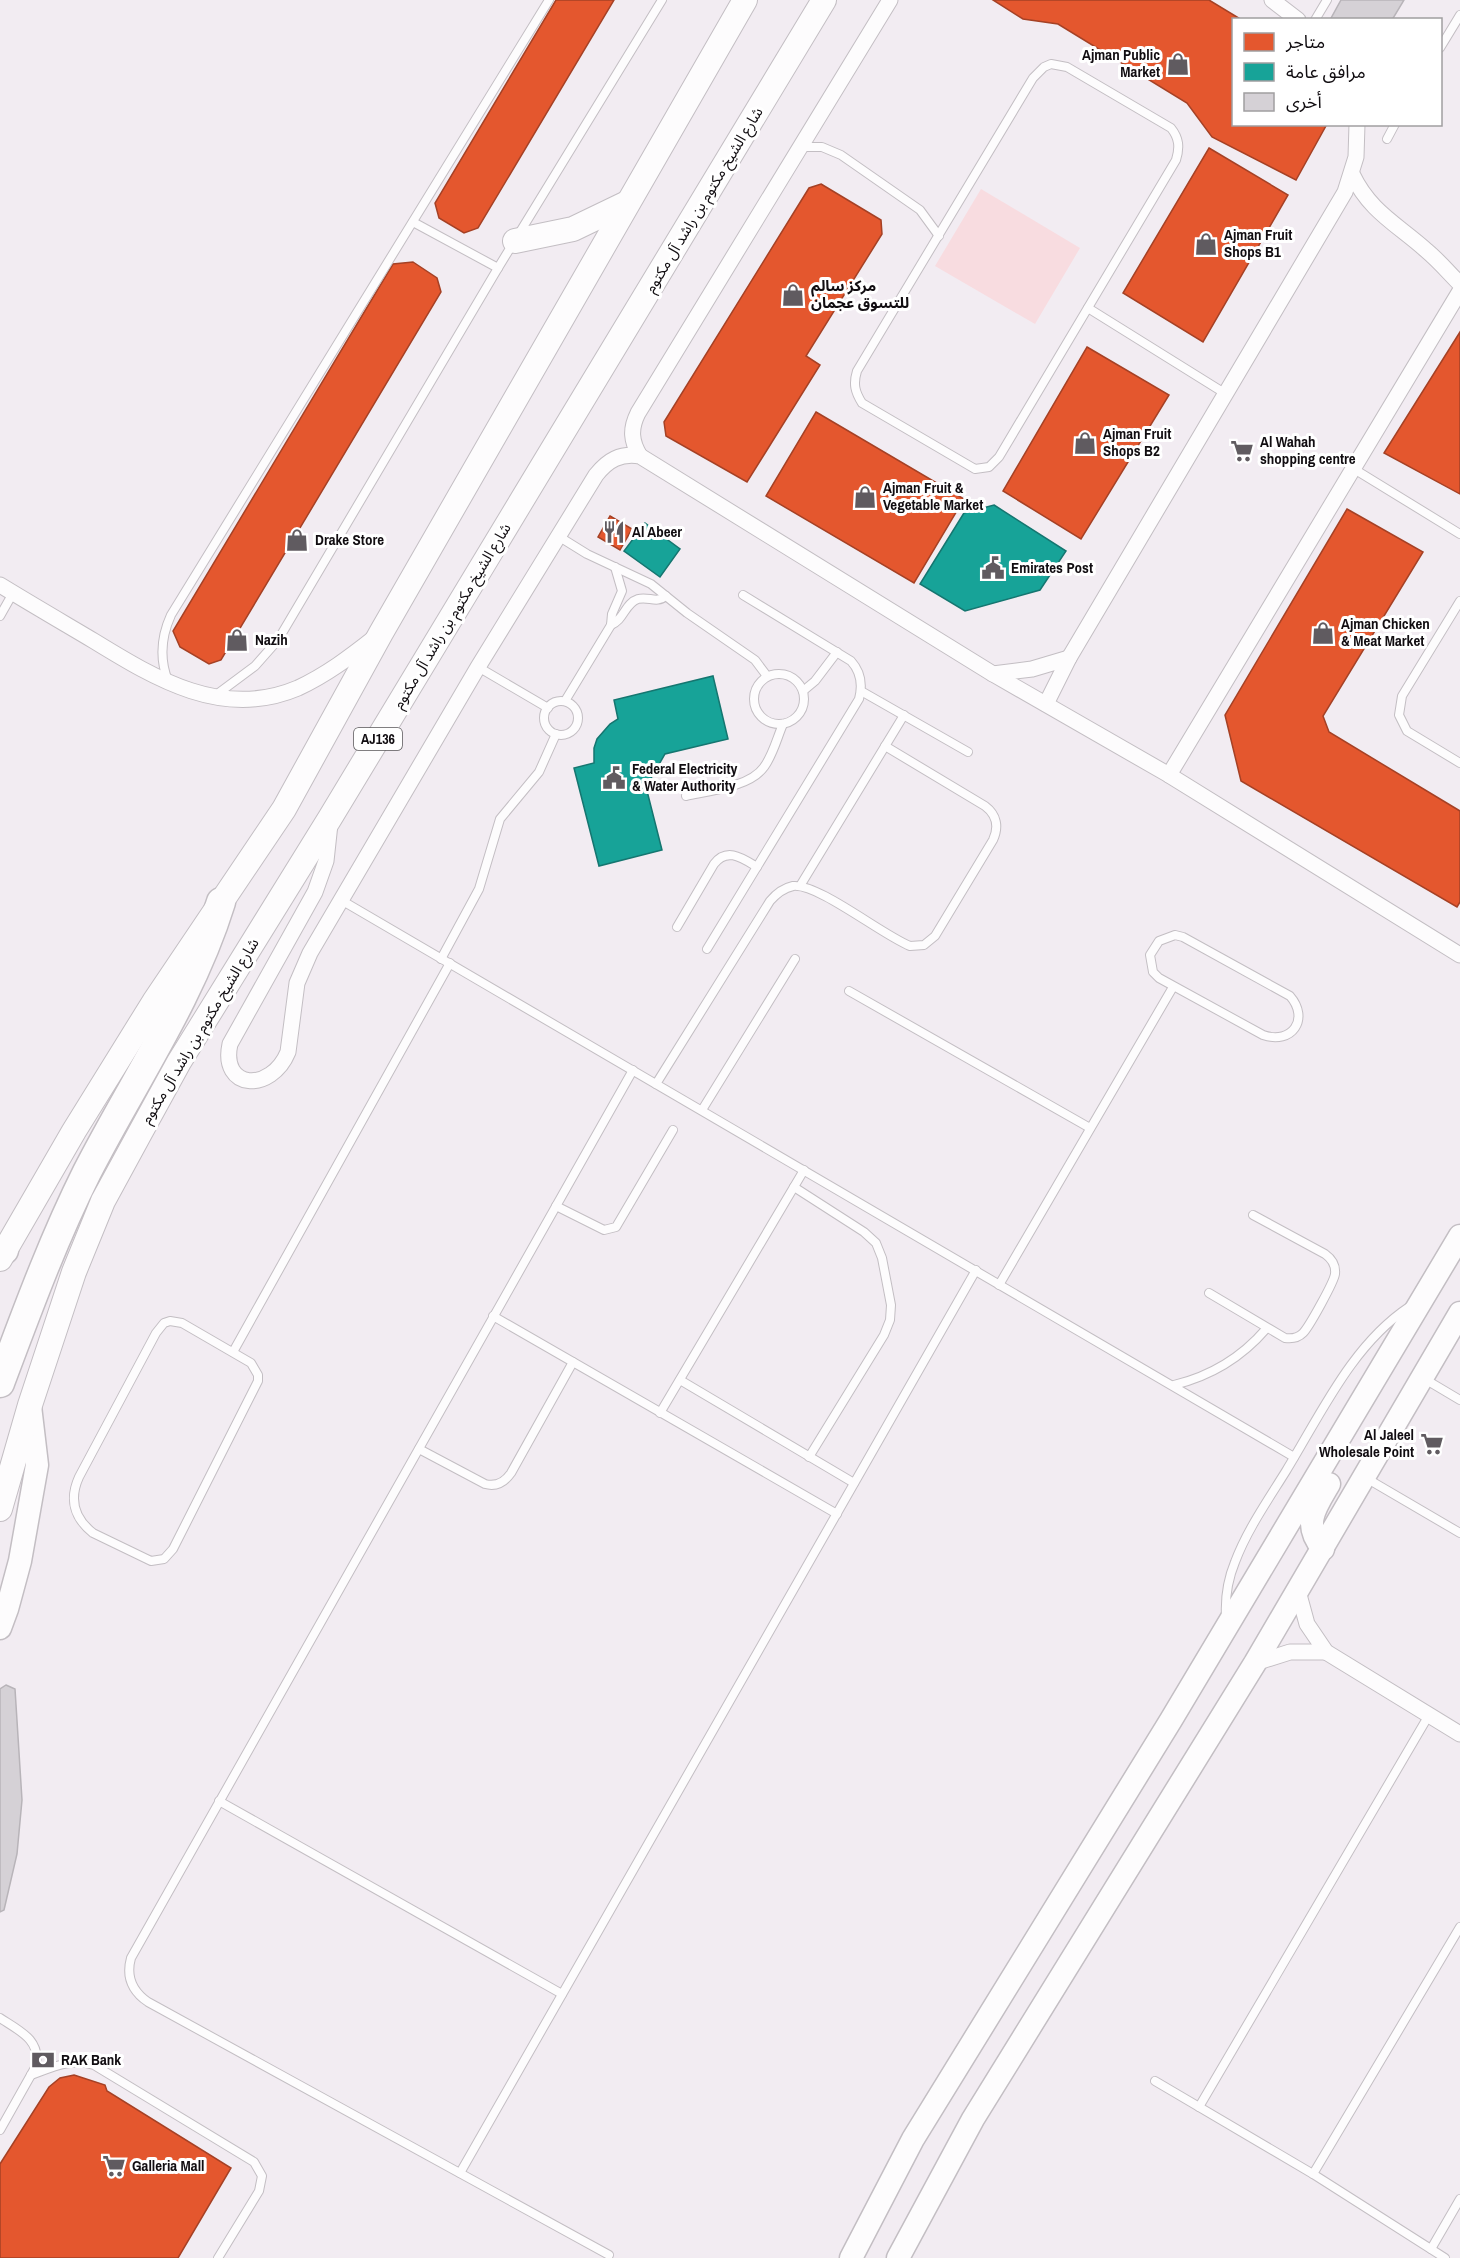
<svg xmlns="http://www.w3.org/2000/svg" width="1460" height="2258" font-family="'Archivo Narrow','Noto Sans Arabic',sans-serif">
	<style>
		.green { fill: #f8dce0 }
		.shops { fill: #e4572e; stroke: #a54125; stroke-width: 1.5 }
		.public { fill: #17a398; stroke: #157670; stroke-width: 1.5 }
		.building { fill: #d5d1d6; stroke: #b8b4b9; stroke-width: 1.5 }
		.lines { fill: none; stroke-linecap: round; stroke-linejoin: round }
		.lane-casing { stroke: #c3bec3; stroke-width: 10 }
		.street-casing { stroke: #c3bec3; stroke-width: 17 }
		.secondary-casing { stroke: #c3bec3; stroke-width: 25 }
		.primary-casing { stroke: #c3bec3; stroke-width: 26 }
		.highway-casing { stroke: #c3bec3; stroke-width: 31 }
		.lane { stroke: #fdfcfd; stroke-width: 8 }
		.street { stroke: #fdfcfd; stroke-width: 15 }
		.secondary { stroke: #fdfcfd; stroke-width: 22 }
		.primary { stroke: #fdfcfd; stroke-width: 24 }
		.highway { stroke: #fdfcfd; stroke-width: 28 }
		.labels { text-anchor: middle; stroke-width: 6; stroke-linejoin: round; paint-order: stroke }
		.shield { fill: #fff; stroke: #585658; stroke-width: 1.5 }
		.shield-label { font-size: 14px; font-weight: bold; fill: #110d11 }
		.poi-label { font-size: 15px; font-weight: bold; fill: #110d11; stroke: #fff; text-anchor: start }
		.street-label { font-size: 15px; fill: #110d11; stroke: #fff }
	</style>
	<rect width="100%" height="100%" fill="#f2ecf2"/>
	<path class="green" d="M981,189L1080,248L1035,324L935,266Z"/>
	<g class="shops">
		<path d="M556,0H614L478,228L464,233L439,218L435,203Z"/>
		<path d="M993,0H1209L1242,20H1234V124H1327L1296,180L1212,137L1187,103L1058,24L1023,19Z"/>
		<path d="M1209,148L1288,195L1203,342L1123,293Z"/>
		<path d="M821,184L881,220L882,234L806,356L820,365L747,482L666,436L664,422L809,188Z"/>
		<path d="M413,262L437,278L441,292L221,660L209,664L180,647L173,631L393,264Z"/>
		<path d="M1460,332V494L1384,453Z"/>
		<path d="M1087,347L1169,395L1081,539L1003,491Z"/>
		<path d="M816,412L964,499L914,583L766,496Z"/>
		<path d="M1347,509L1423,552L1323,716L1329,732L1460,811V902L1457,907L1241,781L1225,715Z"/>
		<path d="M610,516L632,529L620,550L598,537Z"/>
		<path d="M74,2075L105,2085L107,2091L231,2168L178,2258H0V2164L49,2087L60,2078Z"/>
	</g>
	<g class="public">
		<path d="M994,505L1066,551L1040,590L965,611L920,584L964,513Z"/>
		<path d="M645,523L680,549L660,577L624,551Z"/>
		<path d="M713,676L728,739L665,754L646,787L662,850L599,866L574,768L594,763V748L597,739L610,724L618,719L614,700Z"/>
	</g>
	<g class="building">
		<path d="M1341,0H1404L1392,20H1330Z"/>
		<path d="M6,1685L15,1689L22,1800L17,1854L4,1910L0,1912V1689Z"/>
	</g>
	<g class="lines">
		<g class="lane-casing">
			<g id="lane">
				<path d="M1315,20L1327,0"/>
				<path d="M1440,48L1460,15"/>
				<path d="M1051,64L1067,67L1171,128C1179,138 1180,147 1176,160L999,457L989,467L975,469L862,403C855,392 853,384 857,371L1033,78L1044,67Z"/>
				<path d="M1387,139L1395,124"/>
				<path d="M801,147H822L841,155L920,210L939,236"/>
				<path d="M413,222L498,268"/>
				<path d="M1088,308L1226,394"/>
				<path d="M1354,469L1460,534"/>
				<path d="M558,536L587,554L651,584L687,613L755,660L767,676"/>
				<path d="M1460,601L1402,696L1399,715L1407,731L1460,763"/>
				<path d="M0,616L13,593"/>
				<path d="M611,625C624,620 625,603 638,599C649,596 656,604 666,596"/>
				<path d="M478,667L548,708"/>
				<circle cx="779" cy="699" r="25"/>
				<path d="M168,681C159,658 161,637 171,615L549,0"/>
				<path d="M803,691L815,681L837,652"/>
				<path d="M861,691L968,752"/>
				<path d="M216,695L255,666L278,640L498,268L662,0"/>
				<path d="M565,701L611,625L612,614L622,591L615,567"/>
				<circle cx="561" cy="718" r="17"/>
				<path d="M686,796C709,791 750,787 764,767C773,755 777,738 783,724"/>
				<path d="M800,886L904,715"/>
				<path d="M341,900L1294,1457"/>
				<path d="M677,927L714,864C727,847 742,858 757,867"/>
				<path d="M1175,935L1183,937L1290,996C1310,1019 1292,1045 1263,1035L1159,978L1153,972L1150,955L1159,941Z"/>
				<path d="M707,949L859,699C863,684 861,672 851,661L743,595"/>
				<path d="M441,959L479,889L500,819L539,772L556,734"/>
				<path d="M849,991L1090,1128"/>
				<path d="M656,1084L770,901C776,894 784,888 793,886C818,883 882,935 910,946L924,945L935,936L993,840C999,827 997,815 985,806L885,746"/>
				<path d="M702,1110L795,959"/>
				<path d="M794,1187L864,1232L876,1243L882,1258L891,1305L890,1320L884,1335L809,1457"/>
				<path d="M556,1206L604,1230L616,1227L673,1130"/>
				<path d="M999,1285L1173,987"/>
				<path d="M1209,1293L1285,1338C1292,1339 1298,1338 1303,1333C1309,1327 1334,1282 1335,1274C1336,1265 1332,1259 1325,1254L1253,1215"/>
				<path d="M493,1316L837,1514"/>
				<path d="M170,1321L182,1323L251,1363L258,1375V1381L173,1549L164,1559L151,1561L93,1533C74,1518 69,1499 79,1477L156,1333L164,1323Z"/>
				<path d="M233,1352L450,963"/>
				<path d="M1423,1378L1460,1400"/>
				<path d="M680,1380L854,1483"/>
				<path d="M1174,1385C1211,1376 1241,1358 1266,1329"/>
				<path d="M660,1413L804,1170"/>
				<path d="M419,1449L485,1484C496,1487 504,1483 511,1473L573,1362"/>
				<path d="M1366,1478L1460,1533"/>
				<path d="M1226,1616C1225,1598 1228,1579 1235,1562C1247,1530 1268,1500 1286,1471C1321,1414 1352,1345 1409,1307"/>
				<path d="M219,1801L562,1994"/>
				<path d="M0,2018C20,2031 41,2040 36,2066L0,2130"/>
				<path d="M31,2075C53,2067 71,2058 94,2065L254,2162L262,2176L259,2191L218,2258"/>
				<path d="M1155,2081L1313,2174L1445,2258"/>
				<path d="M1199,2107L1429,1715"/>
				<path d="M460,2173L976,1270"/>
				<path d="M1313,2174L1460,1927"/>
				<path d="M1431,2249L1460,2199"/>
				<path d="M609,2255L148,2002C132,1991 126,1976 131,1958L633,1070"/>
			</g>
		</g>
		<g class="street-casing">
			<g id="street">
				<path d="M1272,0L1298,20"/>
				<path d="M1352,174C1370,212 1397,224 1427,251C1439,261 1449,273 1460,284"/>
				<path d="M640,456C631,441 630,429 638,413L890,0"/>
				<path d="M0,585C31,604 62,622 94,641C156,679 223,720 298,688C326,675 350,657 374,638"/>
				<path d="M993,674L1032,669L1069,658"/>
				<path d="M1046,704L1069,658L1345,192L1356,157L1357,124"/>
				<path d="M1169,775L1460,291"/>
				<path d="M330,824L326,861L315,892L230,1044C220,1090 271,1093 288,1052L297,983L310,953L478,667L596,475C608,460 620,453 640,456L993,674L1169,775L1460,955"/>
				<path d="M1298,1591L1307,1624L1326,1652L1460,1734"/>
				<path d="M1255,1663L1290,1652H1326"/>
			</g>
		</g>
		<g class="secondary-casing">
			<g id="secondary">
				<path d="M1323,1549C1302,1524 1315,1508 1329,1484"/>
				<path d="M0,1628L7,1609L20,1561L37,1465L30,1406"/>
				<path d="M851,2258L913,2139L1171,1720L1460,1236"/>
				<path d="M898,2258L973,2119L1255,1663L1460,1313"/>
			</g>
		</g>
		<g class="primary-casing">
			<g id="primary">
				<path d="M515,241L573,229L627,203"/>
				<path d="M0,1259L74,1131L154,1002L284,809L381,633L745,0"/>
				<path d="M0,1509L30,1405L74,1272L103,1201L140,1133L179,1062L330,818L824,0"/>
			</g>
		</g>
		<g class="highway-casing">
			<g id="highway">
				<path d="M0,1252L4,1250"/>
				<path d="M0,1383C27,1311 53,1240 87,1172C133,1082 191,999 221,902"/>
			</g>
		</g>
		<use href="#lane" class="lane"/>
		<use href="#street" class="street"/>
		<use href="#secondary" class="secondary"/>
		<use href="#primary" class="primary"/>
		<use href="#highway" class="highway"/>
	</g>
	<defs>
		<g id="shop-bare" transform="scale(1.8)"><path d="M-5-2.5h2.3a2.7 3.5 0 0 1 5.4 0H5L5.5 6h-11ZM-1.5-2.5h3a1.5 2.3 0 0 0-3 0Z" fill="#605b60" stroke="#fff" stroke-width="2.5" paint-order="stroke"/></g>
		<g id="supermarket-bare" transform="scale(1.8)"><path d="M-6-5.5h2.5l.6 2H6L4.5 2H-2.5L-4.4-4H-6ZM-1.5 3.2a1.3 1.3 0 1 0 .1 0ZM3 3.2a1.3 1.3 0 1 0 .1 0Z" fill="#605b60" stroke="#fff" stroke-width="2.5" paint-order="stroke"/></g>
		<g id="restaurant-bare" transform="scale(1.8)"><path d="M-5-6h1v4h1v-4h1v4h1v-4h1v5L-1.5 .5V6h-2V.5L-5-1ZM5-6V6H3V1.5H1.5Q1.5-4 5-6Z" fill="#605b60" stroke="#fff" stroke-width="2.5" paint-order="stroke"/></g>
		<g id="civic-bare" transform="scale(1.8)"><path d="M-.6-6.5H3V-4.5H.6V-3L4-1V1h2V6H-6V1h2V-1L-.6-3ZM-1.2 2.5V6h2.4V2.5Z" fill="#605b60" stroke="#fff" stroke-width="2.5" paint-order="stroke"/></g>
		<g id="bank-bare" transform="scale(1.8)"><path d="M-6-4H6V4H-6ZM0-2.3a2.3 2.3 0 1 0 0 4.6a2.3 2.3 0 1 0 0-4.6Z" fill="#605b60" stroke="#fff" stroke-width="2.5" paint-order="stroke"/></g>
	</defs>
	<g fill-rule="evenodd">
		<use href="#shop-bare" x="1178" y="64"/>
		<use href="#shop-bare" x="1206" y="244"/>
		<use href="#shop-bare" x="793" y="295"/>
		<use href="#shop-bare" x="1085" y="443"/>
		<use href="#supermarket-bare" x="1242" y="451"/>
		<use href="#shop-bare" x="865" y="497"/>
		<use href="#restaurant-bare" x="614" y="532"/>
		<use href="#shop-bare" x="297" y="540"/>
		<use href="#civic-bare" x="993" y="568"/>
		<use href="#shop-bare" x="1323" y="633"/>
		<use href="#shop-bare" x="237" y="640"/>
		<use href="#civic-bare" x="614" y="778"/>
		<use href="#supermarket-bare" x="1432" y="1444"/>
		<use href="#bank-bare" x="43" y="2060"/>
		<use href="#supermarket-bare" x="114" y="2166"/>
	</g>
	<g class="labels">
		<rect class="shield" x="354" y="728" width="48" height="22" rx="4.5"/>
		<g class="shield-label">
			<text x="378" y="744">AJ136</text>
		</g>
		<g class="poi-label">
			<text x="1160" y="60" text-anchor="end">Ajman Public<tspan x="1160" dy="17">Market</tspan></text>
			<text x="1224" y="240">Ajman Fruit<tspan x="1224" dy="17">Shops B1</tspan></text>
			<text x="811" y="291">مركز سالم<tspan x="811" dy="17">للتسوق عجمان</tspan></text>
			<text x="1103" y="439">Ajman Fruit<tspan x="1103" dy="17">Shops B2</tspan></text>
			<text x="1260" y="447">Al Wahah<tspan x="1260" dy="17">shopping centre</tspan></text>
			<text x="883" y="493">Ajman Fruit &amp;<tspan x="883" dy="17">Vegetable Market</tspan></text>
			<text x="632" y="537">Al Abeer</text>
			<text x="315" y="545">Drake Store</text>
			<text x="1011" y="573">Emirates Post</text>
			<text x="1341" y="629">Ajman Chicken<tspan x="1341" dy="17">&amp; Meat Market</tspan></text>
			<text x="255" y="645">Nazih</text>
			<text x="632" y="774">Federal Electricity<tspan x="632" dy="17">&amp; Water Authority</tspan></text>
			<text x="1414" y="1440" text-anchor="end">Al Jaleel<tspan x="1414" dy="17">Wholesale Point</tspan></text>
			<text x="61" y="2065">RAK Bank</text>
			<text x="132" y="2171">Galleria Mall</text>
		</g>
		<g class="street-label">
			<text transform="translate(704 200) rotate(-59)" y="5">شارع الشيخ مكتوم بن راشد آل مكتوم</text>
			<text transform="translate(452 616) rotate(-59)" y="5">شارع الشيخ مكتوم بن راشد آل مكتوم</text>
			<text transform="translate(200 1031) rotate(-59)" y="5">شارع الشيخ مكتوم بن راشد آل مكتوم</text>
		</g>
	</g>
	<rect x="1232" y="18" width="210" height="108" fill="#ffffff" stroke="#a09ea0" stroke-width="1.5"/>
	<rect x="1244" y="33" width="30" height="18" fill="#e4572e" stroke="#a09ea0" stroke-width="1.5"/>
	<text x="1286" y="48" font-size="18" fill="#110d11">متاجر</text>
	<rect x="1244" y="63" width="30" height="18" fill="#17a398" stroke="#a09ea0" stroke-width="1.5"/>
	<text x="1286" y="78" font-size="18" fill="#110d11">مرافق عامة</text>
	<rect x="1244" y="93" width="30" height="18" fill="#d5d1d6" stroke="#a09ea0" stroke-width="1.5"/>
	<text x="1286" y="108" font-size="18" fill="#110d11">أخرى</text>
</svg>
